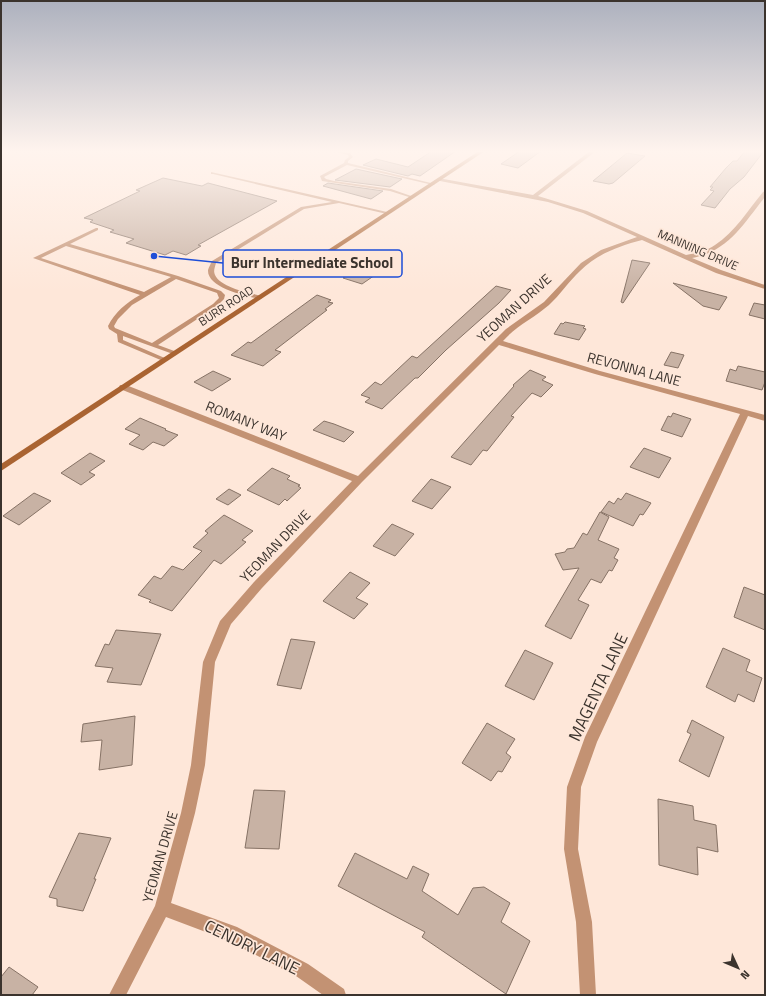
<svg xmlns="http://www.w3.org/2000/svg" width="766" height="996" font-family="'Titillium Web',sans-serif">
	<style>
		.building { fill: #c8b2a4; stroke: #867265 }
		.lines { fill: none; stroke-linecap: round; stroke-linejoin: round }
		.lane { fill: #c39273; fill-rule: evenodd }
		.street { fill: #c39273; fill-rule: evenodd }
		.secondary { fill: #aa6432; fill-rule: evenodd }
		.labels { text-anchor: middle; stroke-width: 3.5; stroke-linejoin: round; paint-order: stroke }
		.far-street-label { font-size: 12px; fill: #3b332d; stroke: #fee7d9 }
		.street-label { font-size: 14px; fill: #3b332d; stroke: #fee7d9 }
		.near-street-label { font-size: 17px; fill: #3b332d; stroke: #fee7d9 }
		.leader { fill: none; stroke: #1d4ed8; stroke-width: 1.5 }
		.callout-dot { fill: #1d4ed8; stroke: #fee7d9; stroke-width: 1.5 }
		.callout { fill: #fee7d9; stroke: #1d4ed8; stroke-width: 1.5 }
		.callout-label { font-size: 15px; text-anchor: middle; font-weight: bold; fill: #3b332d }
	</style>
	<rect width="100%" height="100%" fill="#fee7d9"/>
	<g class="building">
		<path d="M432,151H456L420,176L412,174L408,176L363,165L376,159L408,167Z"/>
		<path d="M520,151H541L518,168L501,164Z"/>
		<path d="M745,151H764L744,177L730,189L715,208L701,205L714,191L710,190L713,187H710L726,168L733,161H737Z"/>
		<path d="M627,153L645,156L613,183L609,184L593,181Z"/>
		<path d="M356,169L402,179L390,187L335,180Z"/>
		<path d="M163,178L202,186L208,183L277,201L198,245L201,246L186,255L173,251L165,255L126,243L134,239L110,232L114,230L90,222L93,220L84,218L140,191L136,190Z"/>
		<path d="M328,183L383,191L371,199L323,186Z"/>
		<path d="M377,255L398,261L383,273H378L362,284L343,278Z"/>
		<path d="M632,260L650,263L623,303L621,302Z"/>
		<path d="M673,283L727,297L719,310L703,306Z"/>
		<path d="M496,286L511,290L499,303L446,350L418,378H415L382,409L365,402L370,398L361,395L375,382L381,385L412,356L417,358Z"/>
		<path d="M317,295L331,300L328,302L333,303L325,309L327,310L275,350L281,352L263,366L231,355L248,342L251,343Z"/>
		<path d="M754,303L765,305V319L749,315Z"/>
		<path d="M565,322L585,326L583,328L586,329L579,340L554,334L561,323L563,324Z"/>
		<path d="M671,352L684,355L678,368L664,365Z"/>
		<path d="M738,366L765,372V382L762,390L726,381L730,369L736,371Z"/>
		<path d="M530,370L546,377L542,380L553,385L541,397L532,393L511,416L514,417L487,451L483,450L471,465L451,457L514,386L513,385Z"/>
		<path d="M213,371L231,379L212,391L194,382Z"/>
		<path d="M673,413L691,419L682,437L661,430L668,416L671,417Z"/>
		<path d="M140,418L166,429L165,430L178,435L164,446L153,442L143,450L129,444L140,435L125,429Z"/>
		<path d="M324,421L334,424L354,432L344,442L313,430Z"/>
		<path d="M644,448L671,458L659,478L630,467Z"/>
		<path d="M90,453L105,461L89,472L95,475L81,485L61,473Z"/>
		<path d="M272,468L290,476L287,479L300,485L298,486L301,488L287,501L285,499L279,505L247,490Z"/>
		<path d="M431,479L451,487L432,509L412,501Z"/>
		<path d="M229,489L241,495L228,505L216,499Z"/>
		<path d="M34,493L51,501L19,525L3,516Z"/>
		<path d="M626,493L651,503L643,515L640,514L633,526L601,512L609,501L614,504L618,498L621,500Z"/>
		<path d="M600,512L609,517L598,540L619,549L614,558L618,560L612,571L609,570L601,583L591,579L578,600L589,605L571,639L545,626L579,568L563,570L555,554L565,552L567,549L574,548L583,533L587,535Z"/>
		<path d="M224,515L253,531L242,540L246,542L221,564L214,560L172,611L149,602L151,600L138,595L154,576L161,579L172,566L183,570L202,551L193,547L208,533L205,531Z"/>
		<path d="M392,524L414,534L395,556L373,546Z"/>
		<path d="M350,572L370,583L356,598L368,604L354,619L323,601Z"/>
		<path d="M744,587L765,595V630L734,617Z"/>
		<path d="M116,630L161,634L141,685L107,682L113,668L95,666L105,644L109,645Z"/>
		<path d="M291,639L315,642L301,689L277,685Z"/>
		<path d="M723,648L750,660L746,671L762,678L754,702L738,694L735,702L706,687Z"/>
		<path d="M525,650L553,663L534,700L505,686Z"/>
		<path d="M135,716L132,765L99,770L102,740L81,742L83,724Z"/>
		<path d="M692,720L724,737L709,777L679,761L691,734L687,732Z"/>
		<path d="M487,723L515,739L506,753L511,757L502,772L498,771L491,781L462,763Z"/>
		<path d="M254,790L285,791L279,849L245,848Z"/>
		<path d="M658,799L693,806L694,820L716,825L718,852L697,847L698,875L659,865Z"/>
		<path d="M79,833L111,838L94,879H96L83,911L57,906V899L49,897Z"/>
		<path d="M355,853L407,879L413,866L429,874L422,891L458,915L473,888L484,887L510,903L501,922L530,941L506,994L422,937L425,932L338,886Z"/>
		<path d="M9,967L38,987L32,995H1V977Z"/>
	</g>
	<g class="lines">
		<g class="lane">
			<path d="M333,151L350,153L353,157L348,161V163L435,184L433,185L347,165L324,177L326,179L334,181L391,189L414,197L412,198L390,191L322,181L320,176L344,163L345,160L349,157L348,155Z"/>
			<path d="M211,172L387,212L389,213L387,214L339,203L304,209L216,263C215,267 213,271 215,275C221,288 250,293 262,296V298L260,299C247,296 207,288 208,270C209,267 211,263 212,261L301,207L332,202L213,174H211Z"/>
			<path d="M96,228H98V230L70,244L178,276L221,291L225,295L224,299L217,306L158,345L177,352V354H173L123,336V340L167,359V361H163L118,342L117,334L109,329L108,326C115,312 126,303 140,295L33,258ZM66,246L171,277L144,292L41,258ZM176,279L217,293L219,298L213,304L152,343L115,328L114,326L118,319L132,305Z"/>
		</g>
		<path class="street" d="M590,151H596L538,196L587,211L686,255C696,253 707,251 715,245C735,232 748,210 763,192L765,191V197C743,224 729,251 692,258L721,270L765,285V289L716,273L642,240C619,246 597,254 580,271C569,281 560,295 549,305C534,318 516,326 503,341L600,371L765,415V421L748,416L597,742L581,787L578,849L592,922L596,995H580L576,922L564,849L567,787L585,737L740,414L595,374L499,345L362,482L262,588L231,624L215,662L205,765L195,813L171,903L237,927L308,964L344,989L346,995H323L296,976L227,940L166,917L126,995H109L155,906L181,813L191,765L203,662L220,621L254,582L352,481L120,389L119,387L120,385H126L358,476L506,329L544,302L581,263L601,250L637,237L583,213L548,202L440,181L438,180V178L533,195Z"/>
		<path class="secondary" d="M479,151H485L1,471V464Z"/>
	</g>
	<linearGradient id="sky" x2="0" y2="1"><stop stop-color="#adb1be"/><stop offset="0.52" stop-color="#fff4ee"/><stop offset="1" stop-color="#fff4ee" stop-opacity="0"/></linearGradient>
	<rect width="766" height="291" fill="url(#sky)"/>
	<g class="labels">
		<g class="far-street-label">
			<text transform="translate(698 250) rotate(23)" y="4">MANNING DRIVE</text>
			<text transform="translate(226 306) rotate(-33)" y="4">BURR ROAD</text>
		</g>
		<g class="street-label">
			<text transform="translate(514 308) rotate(-42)" y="5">YEOMAN DRIVE</text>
			<text transform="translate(634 369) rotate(15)" y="5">REVONNA LANE</text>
			<text transform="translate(246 421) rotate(22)" y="5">ROMANY WAY</text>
			<text transform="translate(275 546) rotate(-46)" y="5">YEOMAN DRIVE</text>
			<text transform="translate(160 857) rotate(-74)" y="5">YEOMAN DRIVE</text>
		</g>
		<g class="near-street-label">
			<text transform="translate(598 687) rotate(-65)" y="6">MAGENTA LANE</text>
			<text transform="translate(252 947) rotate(26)" y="6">CENDRY LANE</text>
		</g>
	</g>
	<path class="leader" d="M154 256L223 263"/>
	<circle class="callout-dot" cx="154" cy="256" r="4"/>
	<rect class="callout" x="223" y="250" width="179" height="27" rx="4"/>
	<g class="callout-label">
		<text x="312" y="268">Burr Intermediate School</text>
	</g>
	<rect width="766" height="996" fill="none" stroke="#3b332d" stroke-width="4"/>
	<g transform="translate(738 968) rotate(134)" stroke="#fee7d9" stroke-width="3" paint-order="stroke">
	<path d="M0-3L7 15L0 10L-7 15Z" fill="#3b332d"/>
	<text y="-6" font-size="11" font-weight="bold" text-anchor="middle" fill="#3b332d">N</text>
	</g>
</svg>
